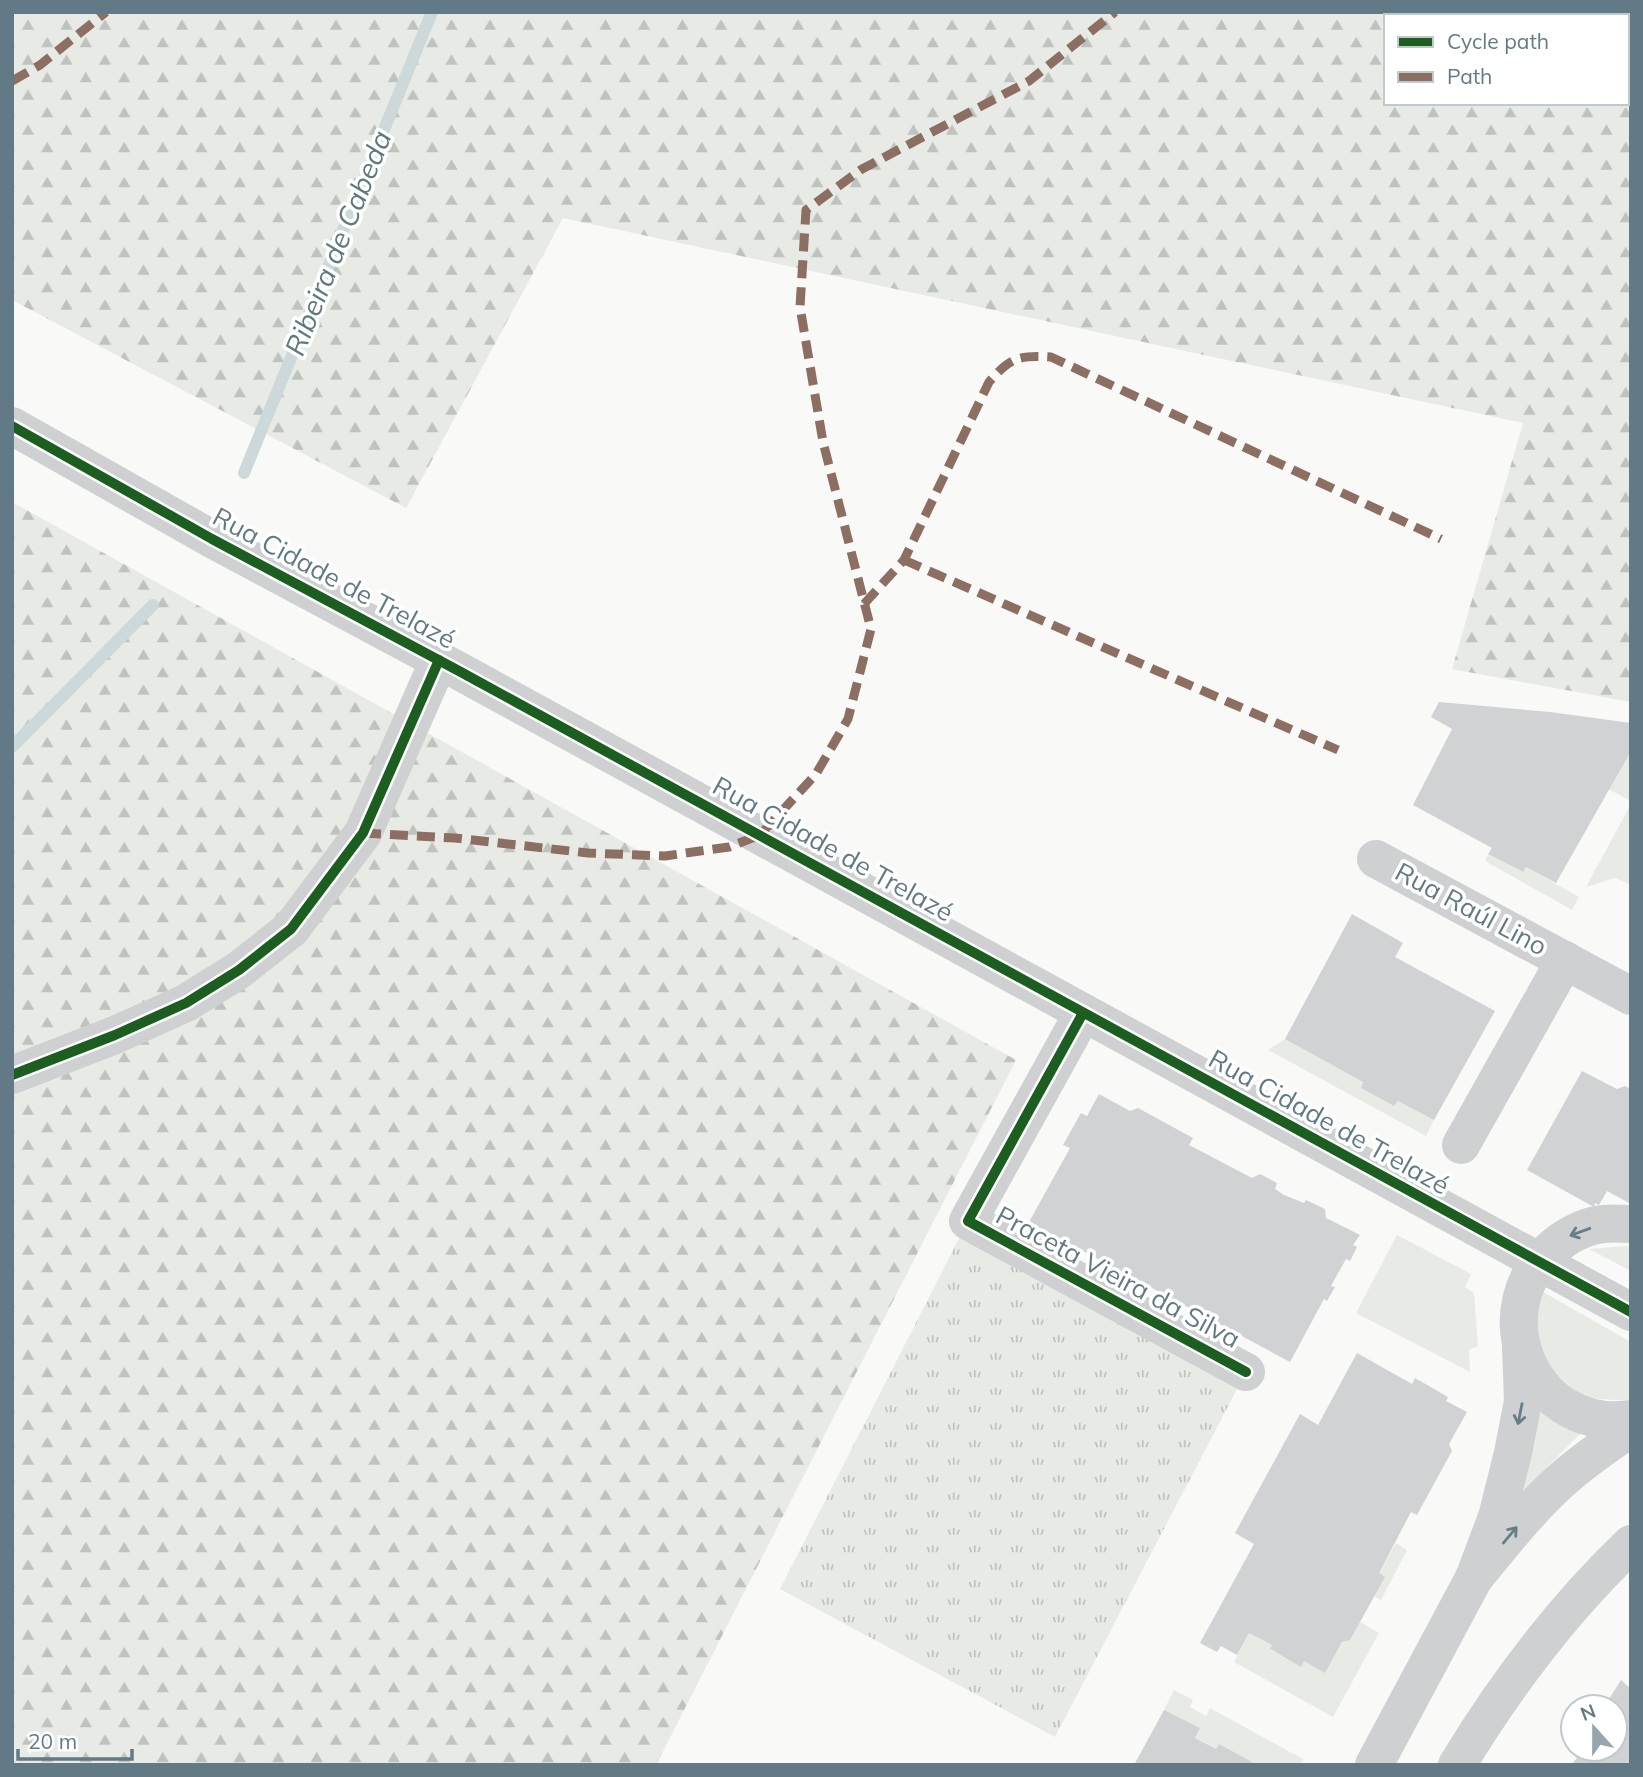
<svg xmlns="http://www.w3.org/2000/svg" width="1643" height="1777" font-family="Mulish,sans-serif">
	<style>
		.grass { fill: url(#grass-tufts) }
		.forest { fill: url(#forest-firs); fill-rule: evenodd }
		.garden { fill: #e8ebe5 }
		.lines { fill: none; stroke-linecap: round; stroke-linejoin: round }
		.stream { stroke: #ccd8d9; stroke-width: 12 }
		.building { fill: #d0d2d3 }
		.minor { stroke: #ced0d1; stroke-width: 38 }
		.quiet { stroke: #8d6e63; stroke-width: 9; stroke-dasharray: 18 9; stroke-linecap: butt }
		.cycleway-casing { stroke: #fff; stroke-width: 15 }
		.cycleway { stroke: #1b5e20; stroke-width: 10 }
		.oneway { stroke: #677e89 }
		.labels { text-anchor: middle; stroke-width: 7; stroke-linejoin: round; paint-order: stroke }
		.street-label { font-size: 26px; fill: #627a85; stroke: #fff }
		.water-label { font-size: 28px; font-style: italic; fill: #5e7a7e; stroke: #fff }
	</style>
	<defs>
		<pattern id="grass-tufts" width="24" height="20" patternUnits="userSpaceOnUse" patternTransform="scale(1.75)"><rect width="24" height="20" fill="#e8ebe5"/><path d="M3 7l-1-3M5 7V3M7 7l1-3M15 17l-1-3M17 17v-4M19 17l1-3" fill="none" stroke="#bfc3bf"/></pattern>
		<pattern id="forest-firs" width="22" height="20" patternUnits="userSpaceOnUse" patternTransform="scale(1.75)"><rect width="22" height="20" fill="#e8ebe5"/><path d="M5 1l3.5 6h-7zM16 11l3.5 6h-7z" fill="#bfc3bf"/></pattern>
	</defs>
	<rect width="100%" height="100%" fill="#f9f9f8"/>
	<path class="grass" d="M968,1221L1246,1372L1055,1737L780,1589Z"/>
	<g class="forest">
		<path d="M12,12H1631V702L1452,669L1523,423L563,218L406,508L12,300ZM1386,16H1627V103H1386Z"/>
		<path d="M12,502L1016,1060L656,1765H12Z"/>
	</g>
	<g class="garden">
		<path d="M1628,756H1631V801L1608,789Z"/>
		<path d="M1631,804V885L1615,878L1586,887Z"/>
		<path d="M1488,854L1522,872L1526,867L1579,897L1572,910L1485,861Z"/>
		<path d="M1285,1039L1363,1082L1361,1088L1394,1106L1398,1101L1434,1120L1426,1136L1268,1050Z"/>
		<path d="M1397,1235L1471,1274L1465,1287L1474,1293L1478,1346L1469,1350L1470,1372L1356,1313Z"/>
		<path d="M1627,1246L1631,1247V1271L1589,1249Z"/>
		<path d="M1543,1292L1631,1342V1401L1584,1398L1544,1364L1534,1314Z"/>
		<path d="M1538,1402L1585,1429L1545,1469L1529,1494L1519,1495Z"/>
		<path d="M1396,1543L1407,1550L1381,1600L1374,1596L1379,1573Z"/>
		<path d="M1360,1622L1379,1633L1333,1717L1234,1662L1249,1633L1272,1645L1270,1650L1300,1666L1304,1661L1324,1672L1342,1642L1350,1640Z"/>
		<path d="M1174,1690L1193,1700L1190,1707L1206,1716L1210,1708L1303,1759L1300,1765H1251L1252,1762L1219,1745L1216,1749L1195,1738L1200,1728L1164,1710Z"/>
	</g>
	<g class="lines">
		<g class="stream">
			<path d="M244,473L432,12"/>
			<path d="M12,747L153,605"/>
		</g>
	</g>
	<g class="building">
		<path d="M1439,702L1550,712L1631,723V751L1556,883L1526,867L1523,872L1488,854L1492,848L1413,805L1452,729L1431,717Z"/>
		<path d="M1352,914L1403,943L1395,957L1495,1011L1434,1120L1398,1101L1394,1106L1361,1088L1363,1082L1285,1039Z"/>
		<path d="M1582,1071L1617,1089L1625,1086L1631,1089V1204L1607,1191L1599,1205L1595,1203L1594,1207L1527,1170Z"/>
		<path d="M1099,1094L1130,1111L1138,1108L1193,1138L1189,1145L1252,1178L1260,1174L1277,1183L1275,1189L1284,1195L1304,1203L1306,1200L1325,1209L1326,1218L1360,1235L1353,1245L1357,1247L1350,1261L1346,1259L1331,1286L1335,1287L1327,1301L1324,1299L1290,1362L1029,1222L1070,1148L1063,1145L1081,1113L1087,1116Z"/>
		<path d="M1357,1353L1412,1384L1415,1378L1448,1397L1446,1401L1467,1412L1449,1444L1452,1451L1417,1515L1411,1512L1379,1573L1385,1577L1350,1640L1342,1642L1325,1673L1304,1661L1301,1667L1270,1649L1272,1645L1249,1633L1237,1655L1221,1646L1217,1652L1200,1643L1254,1544L1235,1533L1300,1414L1318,1425Z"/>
		<path d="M1621,1680L1629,1687L1631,1684V1765H1571L1577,1758L1572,1753L1576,1749H1615V1707H1610L1606,1704Z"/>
		<path d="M1164,1710L1200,1728L1195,1738L1216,1749L1219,1744L1252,1762L1251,1765H1134Z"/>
	</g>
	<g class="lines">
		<g class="minor">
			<path d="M12,426L212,539L459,671L1631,1312"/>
			<path d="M1376,859L1631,996"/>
			<path d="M1083,1013L968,1221L1246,1372"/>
			<path d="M12,1075L115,1035L186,1003L239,970L291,929L363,833L439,660"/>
			<path d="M1461,1145L1565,960"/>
			<path d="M1631,1224C1622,1224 1613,1223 1604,1224C1589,1225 1572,1233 1560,1242C1477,1304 1529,1434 1631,1419"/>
			<path d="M1521,1346L1523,1401L1513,1453L1497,1517L1474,1578C1500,1547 1524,1515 1553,1488C1577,1465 1604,1447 1631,1428"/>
			<path d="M1374,1765L1474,1578"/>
			<path d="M1457,1765C1505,1686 1564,1608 1631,1544"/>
		</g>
		<g class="quiet">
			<path d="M12,81L40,65L106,12"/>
			<path d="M904,560L1338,750"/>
			<path d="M864,604L904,560L989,382C1010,358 1018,355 1051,357L1441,539"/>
			<path d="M363,833L455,838L588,853L665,856L729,847L760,835L816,774L848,719L871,629L823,442L800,307L806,210L862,169L1029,81L1115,12"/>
		</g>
		<g class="cycleway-casing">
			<g id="cycleway">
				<path d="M12,426L212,539L459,671L1631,1312"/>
				<path d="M1083,1013L968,1221L1246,1372"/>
				<path d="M12,1075L115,1035L186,1003L239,970L291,929L363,833L439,660"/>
			</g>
		</g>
		<use href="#cycleway" class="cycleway"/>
	</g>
	<defs><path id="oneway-shaft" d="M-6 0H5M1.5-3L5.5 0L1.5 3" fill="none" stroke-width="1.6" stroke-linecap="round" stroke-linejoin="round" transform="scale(1.75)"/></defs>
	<g class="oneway">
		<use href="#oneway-shaft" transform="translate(1580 1232) rotate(160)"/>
		<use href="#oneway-shaft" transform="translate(1520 1414) rotate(101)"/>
		<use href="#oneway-shaft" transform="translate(1510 1535) rotate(-50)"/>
	</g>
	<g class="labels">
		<g class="street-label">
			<text transform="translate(334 578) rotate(28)" y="9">Rua Cidade de Trelazé</text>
			<text transform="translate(833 849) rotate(29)" y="9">Rua Cidade de Trelazé</text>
			<text transform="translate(1471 909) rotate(28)" y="9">Rua Raúl Lino</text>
			<text transform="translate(1329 1122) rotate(29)" y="9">Rua Cidade de Trelazé</text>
			<text transform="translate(1118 1277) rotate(28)" y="9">Praceta Vieira da Silva</text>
		</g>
		<g class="water-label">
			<text transform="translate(338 243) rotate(-68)" y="10">Ribeira de Cabeda</text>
		</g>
	</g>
	<rect width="1643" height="1777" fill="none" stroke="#627a85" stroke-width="28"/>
	<rect x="1384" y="14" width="245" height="91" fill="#ffffff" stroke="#c0cace" stroke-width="2"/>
	<rect x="1398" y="37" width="35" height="10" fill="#1b5e20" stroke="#c0cace" stroke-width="2"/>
	<text x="1447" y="49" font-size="21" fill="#627a85">Cycle path</text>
	<rect x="1398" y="72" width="35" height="10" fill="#8d6e63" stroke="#c0cace" stroke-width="2"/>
	<text x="1447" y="84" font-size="21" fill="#627a85">Path</text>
	<g transform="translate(1594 1728) rotate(339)"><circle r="33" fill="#ffffff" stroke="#c0cace" stroke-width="2"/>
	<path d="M0-5L12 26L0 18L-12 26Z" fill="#97a6ad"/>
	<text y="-10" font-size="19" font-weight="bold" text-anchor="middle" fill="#627a85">N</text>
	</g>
	<path d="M18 1749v10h114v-10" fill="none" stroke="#627a85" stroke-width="3.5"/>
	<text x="28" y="1749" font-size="21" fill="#627a85" stroke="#ffffff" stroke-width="5" paint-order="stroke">20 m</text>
</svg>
